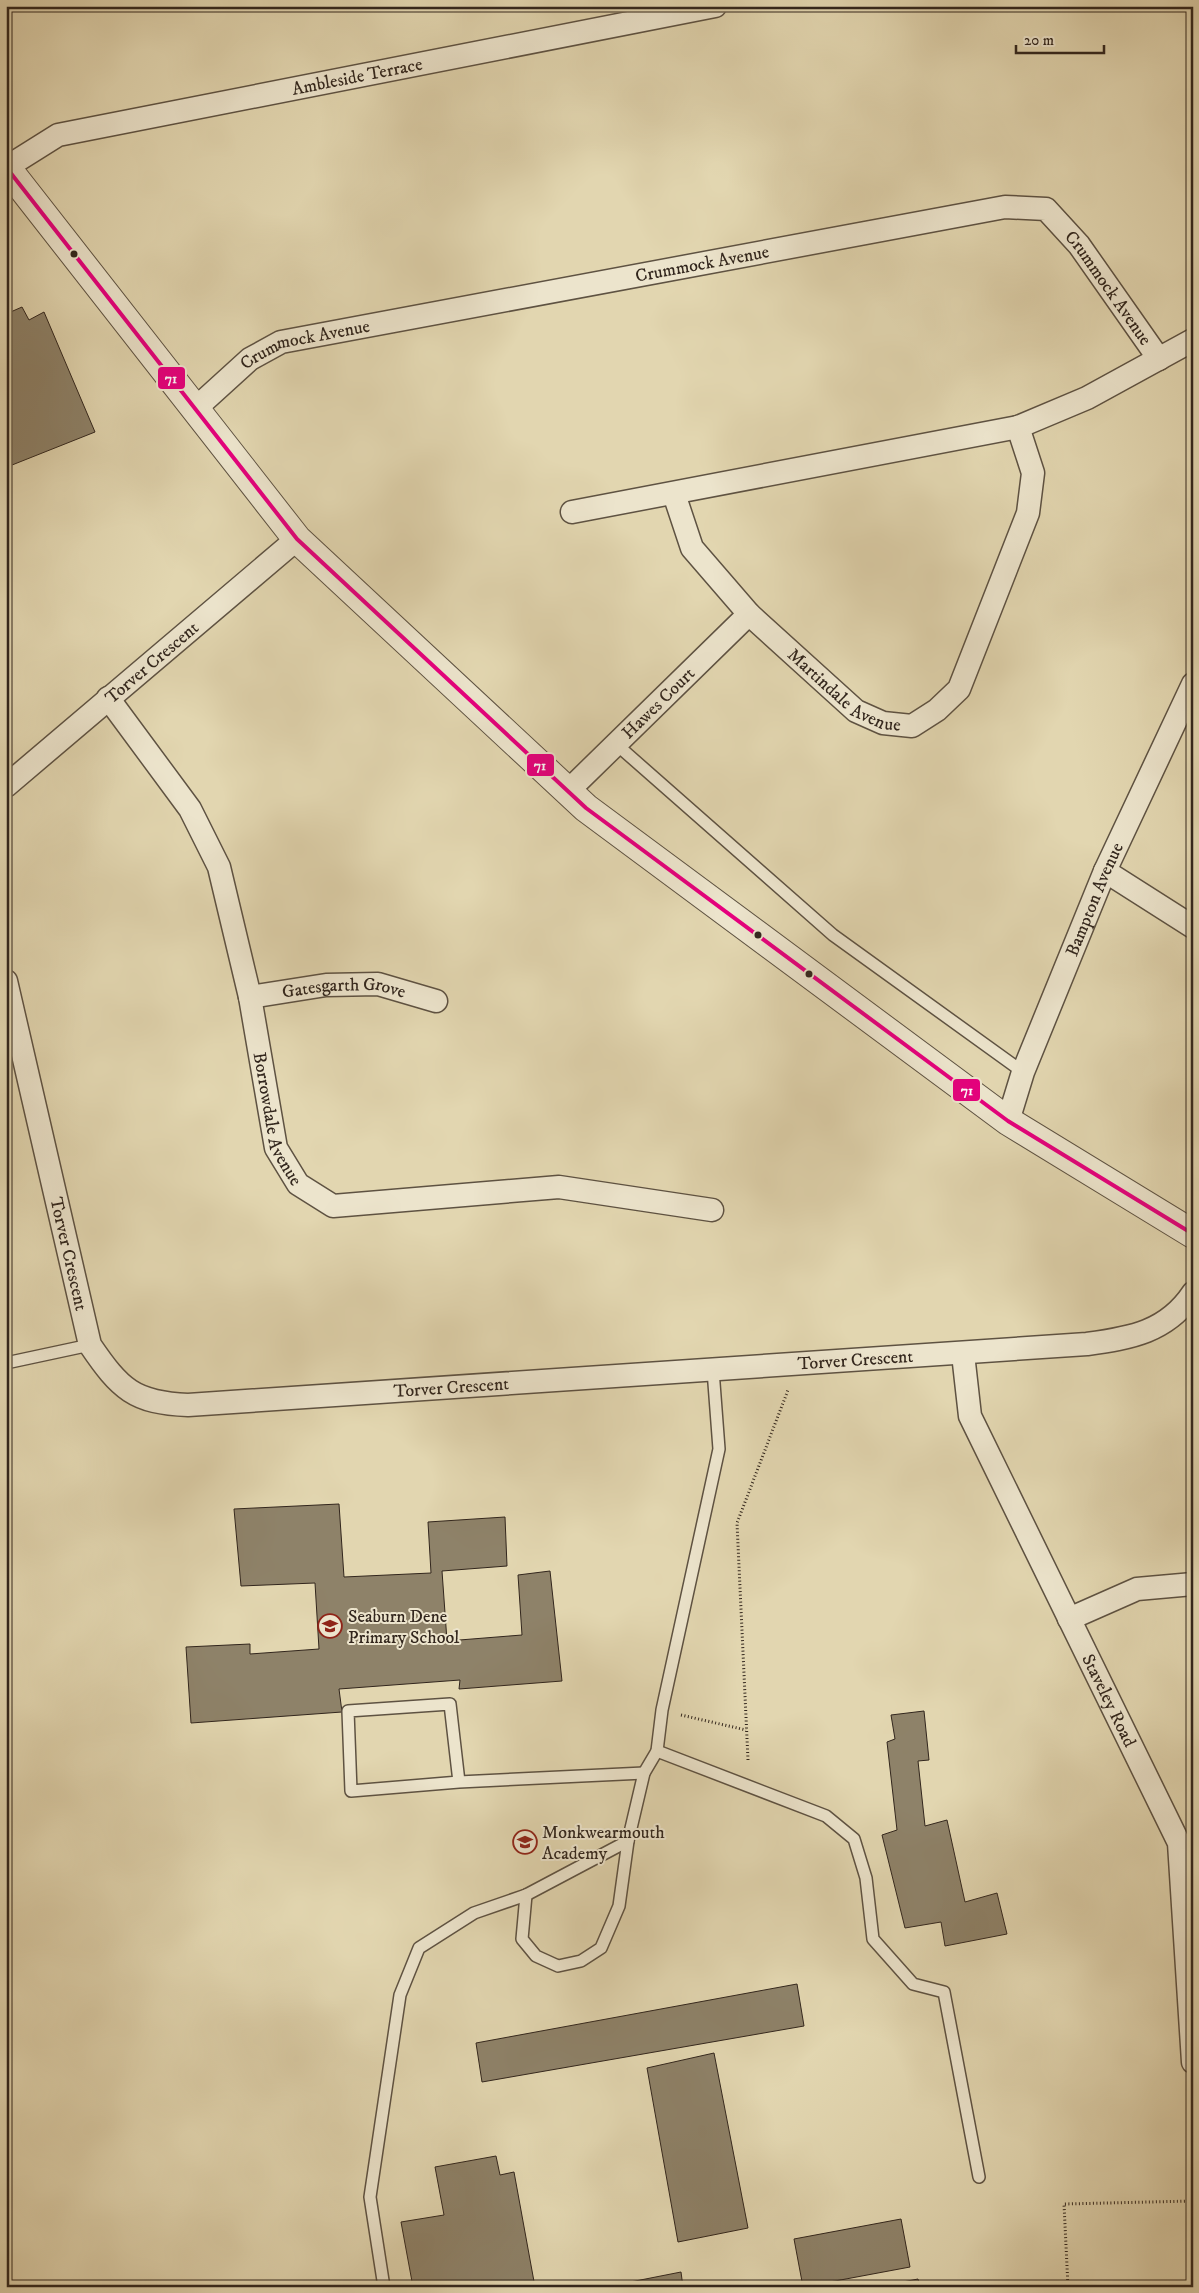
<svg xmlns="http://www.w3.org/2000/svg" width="1199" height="2293" font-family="'IM FELL DW Pica',serif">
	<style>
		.building { fill: #8e8269; stroke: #32261d }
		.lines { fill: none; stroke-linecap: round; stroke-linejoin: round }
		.service-casing { stroke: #5e5242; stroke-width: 14 }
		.minor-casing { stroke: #5e5242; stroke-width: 25 }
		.tertiary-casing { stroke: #5e5242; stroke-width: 30 }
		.path { stroke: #32261d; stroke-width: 3; stroke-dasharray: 1 2.5; stroke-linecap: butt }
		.service { stroke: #ece4cc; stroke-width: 11 }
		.minor { stroke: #ece4cc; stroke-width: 22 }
		.tertiary { stroke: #ece4cc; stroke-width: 28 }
		.bus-1-casing { stroke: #ece4cc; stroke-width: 8 }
		.bus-1 { stroke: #e5007d; stroke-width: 4 }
		.bus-dot { fill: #32261d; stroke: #ece4cc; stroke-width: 2 }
		.labels { text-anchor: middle; stroke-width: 4; stroke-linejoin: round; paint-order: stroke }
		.street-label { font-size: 18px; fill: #32261d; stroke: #ece4cc }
		.poi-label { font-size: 18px; fill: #32261d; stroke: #ece4cc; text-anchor: start }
		.line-badge { stroke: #ece4cc; stroke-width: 2 }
		.badge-label { font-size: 14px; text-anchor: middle; font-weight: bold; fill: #fff }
	</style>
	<rect width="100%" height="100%" fill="#e2d6b0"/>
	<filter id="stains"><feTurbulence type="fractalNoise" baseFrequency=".004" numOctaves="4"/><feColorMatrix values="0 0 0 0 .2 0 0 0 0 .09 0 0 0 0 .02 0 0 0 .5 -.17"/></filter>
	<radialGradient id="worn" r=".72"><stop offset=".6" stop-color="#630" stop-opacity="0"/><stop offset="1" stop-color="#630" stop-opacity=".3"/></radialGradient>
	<g class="building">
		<path d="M22,307L29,320L44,312L95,432L7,467L6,314Z"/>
		<path d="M339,1504L344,1577L431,1573L428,1522L505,1517L507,1566L442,1571L447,1641L522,1635L518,1575L550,1571L562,1681L459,1689L460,1680L339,1689L342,1712L191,1723L186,1647L250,1644V1654L319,1649L315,1583L241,1586L234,1509Z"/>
		<path d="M924,1711L929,1760L918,1761L925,1826L947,1820L965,1902L997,1893L1007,1934L945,1946L941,1922L905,1928L882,1835L897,1830L887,1742L895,1739L891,1715Z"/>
		<path d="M797,1984L804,2026L482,2082L476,2043Z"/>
		<path d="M714,2053L748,2228L678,2242L647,2068Z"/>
		<path d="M496,2156L500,2175L514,2172L535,2287H413L401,2222L444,2215L435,2167Z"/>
		<path d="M901,2219L910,2267L803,2287L794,2239Z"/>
		<path d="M681,2272L683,2287H605Z"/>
		<path d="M918,2279L920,2287H877Z"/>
	</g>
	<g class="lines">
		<g class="service-casing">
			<g id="service">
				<path d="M616,744L833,935L1023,1072"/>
				<path d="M6,1363L90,1345"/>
				<path d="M657,1751L826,1816L854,1839L866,1878L873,1939L913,1984L944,1992L979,2177"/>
				<path d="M459,1782L450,1704L348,1711L351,1791L459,1782L644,1773"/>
				<path d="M526,1895L522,1939L536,1956L558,1966L581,1961L601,1948L619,1906L628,1841L644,1773L657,1751L662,1710L719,1449L713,1370"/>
				<path d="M384,2287L370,2197L400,1995L419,1948L474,1913L526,1895L628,1841"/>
			</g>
		</g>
		<g class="minor-casing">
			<g id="minor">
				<path id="s1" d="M7,167L58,135L715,6"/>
				<path id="s2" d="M195,409L250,359L281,342L1005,207L1046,209L1079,245L1159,359"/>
				<path id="s3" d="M674,494L692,548L749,614L856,711L883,723L912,726L937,710L959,689L1028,513L1033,473L1018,427"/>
				<path d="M572,512L1018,427L1087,398L1193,340"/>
				<path id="s4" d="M108,698L190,809L219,867L250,997L276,1148L298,1184L333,1206L559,1187L712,1210"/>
				<path id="s5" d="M6,786L297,539"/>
				<path id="s6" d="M568,791L749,614"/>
				<path d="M1105,871L1193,927"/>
				<path id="s7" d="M6,981L90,1345C120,1389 134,1403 188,1405L1087,1344C1131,1338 1167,1332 1193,1293"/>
				<path id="s8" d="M250,997L326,985L378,984L436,1001"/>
				<path id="s9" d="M1008,1121L1023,1072L1105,871L1193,684"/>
				<path id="s10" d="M963,1354L970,1416L1179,1843L1193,2062"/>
				<path d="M1069,1619L1137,1589L1193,1584"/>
			</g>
		</g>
		<g class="tertiary-casing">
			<path id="tertiary" d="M6,167L297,539L586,808L1008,1121L1193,1234"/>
		</g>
		<g class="path">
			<path d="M681,1715L746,1730"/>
			<path d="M748,1760L737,1523L788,1390"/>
			<path d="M1068,2287L1064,2204L1193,2201"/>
		</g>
		<use href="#service" class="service"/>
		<use href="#minor" class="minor"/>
		<use href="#tertiary" class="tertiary"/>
		<g class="bus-1-casing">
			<path id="bus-1" d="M6,167L297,539L586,808L1008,1121L1193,1234"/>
		</g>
		<use href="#bus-1" class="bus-1"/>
	</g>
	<defs>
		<g id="school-ring" transform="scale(1.25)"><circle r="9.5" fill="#ece4cc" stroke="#8f2418" stroke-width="1.5"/><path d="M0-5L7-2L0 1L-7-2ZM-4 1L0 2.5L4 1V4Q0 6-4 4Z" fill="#8f2418"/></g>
	</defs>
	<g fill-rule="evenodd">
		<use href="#school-ring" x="330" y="1626"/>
		<use href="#school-ring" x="525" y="1842"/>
	</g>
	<g class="bus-dot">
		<circle cx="74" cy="254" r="4.5"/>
		<circle cx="758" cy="935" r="4.5"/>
		<circle cx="809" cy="974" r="4.5"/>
	</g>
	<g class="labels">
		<g class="street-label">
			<text dy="6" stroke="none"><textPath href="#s1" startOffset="365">Ambleside Terrace</textPath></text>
			<text dy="6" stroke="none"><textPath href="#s2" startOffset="538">Crummock Avenue</textPath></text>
			<text dy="6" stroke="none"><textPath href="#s2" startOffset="988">Crummock Avenue</textPath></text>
			<text dy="6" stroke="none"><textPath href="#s2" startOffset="132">Crummock Avenue</textPath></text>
			<text dy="6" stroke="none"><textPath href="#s5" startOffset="191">Torver Crescent</textPath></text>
			<text dy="6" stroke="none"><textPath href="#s3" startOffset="268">Martindale Avenue</textPath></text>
			<text dy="6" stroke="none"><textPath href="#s6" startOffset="126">Hawes Court</textPath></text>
			<text dy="6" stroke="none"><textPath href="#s9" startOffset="238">Bampton Avenue</textPath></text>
			<text dy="6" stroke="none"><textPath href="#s8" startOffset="95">Gatesgarth Grove</textPath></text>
			<text dy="6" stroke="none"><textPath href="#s4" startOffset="462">Borrowdale Avenue</textPath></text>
			<text dy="6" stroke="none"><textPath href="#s7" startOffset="280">Torver Crescent</textPath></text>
			<text dy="6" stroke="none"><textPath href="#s7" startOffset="1164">Torver Crescent</textPath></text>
			<text dy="6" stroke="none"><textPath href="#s7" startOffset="759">Torver Crescent</textPath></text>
			<text dy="6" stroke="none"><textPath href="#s10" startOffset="379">Staveley Road</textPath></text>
		</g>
		<g class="poi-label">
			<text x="348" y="1622">Seaburn Dene<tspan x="348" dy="21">Primary School</tspan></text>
			<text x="542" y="1838">Monkwearmouth<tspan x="542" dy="21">Academy</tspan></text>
		</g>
	</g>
	<g class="line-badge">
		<rect x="157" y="366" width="29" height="24" rx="5" fill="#e5007d"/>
		<rect x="526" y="753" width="29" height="24" rx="5" fill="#e5007d"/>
		<rect x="952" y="1078" width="29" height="24" rx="5" fill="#e5007d"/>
	</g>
	<g class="badge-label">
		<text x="171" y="383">71</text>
		<text x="540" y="770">71</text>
		<text x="967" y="1095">71</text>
	</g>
	<rect width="1199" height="2293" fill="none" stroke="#e2d6b0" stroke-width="25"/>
	<rect x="8" y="8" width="1184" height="2278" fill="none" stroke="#32261d" stroke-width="2.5"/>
	<rect x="12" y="12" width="1174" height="2268" fill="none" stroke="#32261d"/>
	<path d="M1016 45v8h88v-8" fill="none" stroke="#32261d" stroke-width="2.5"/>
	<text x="1024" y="45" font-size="15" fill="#32261d" stroke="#ece4cc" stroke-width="4" paint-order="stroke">20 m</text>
	<rect width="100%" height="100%" filter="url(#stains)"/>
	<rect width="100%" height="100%" fill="url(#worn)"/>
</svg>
